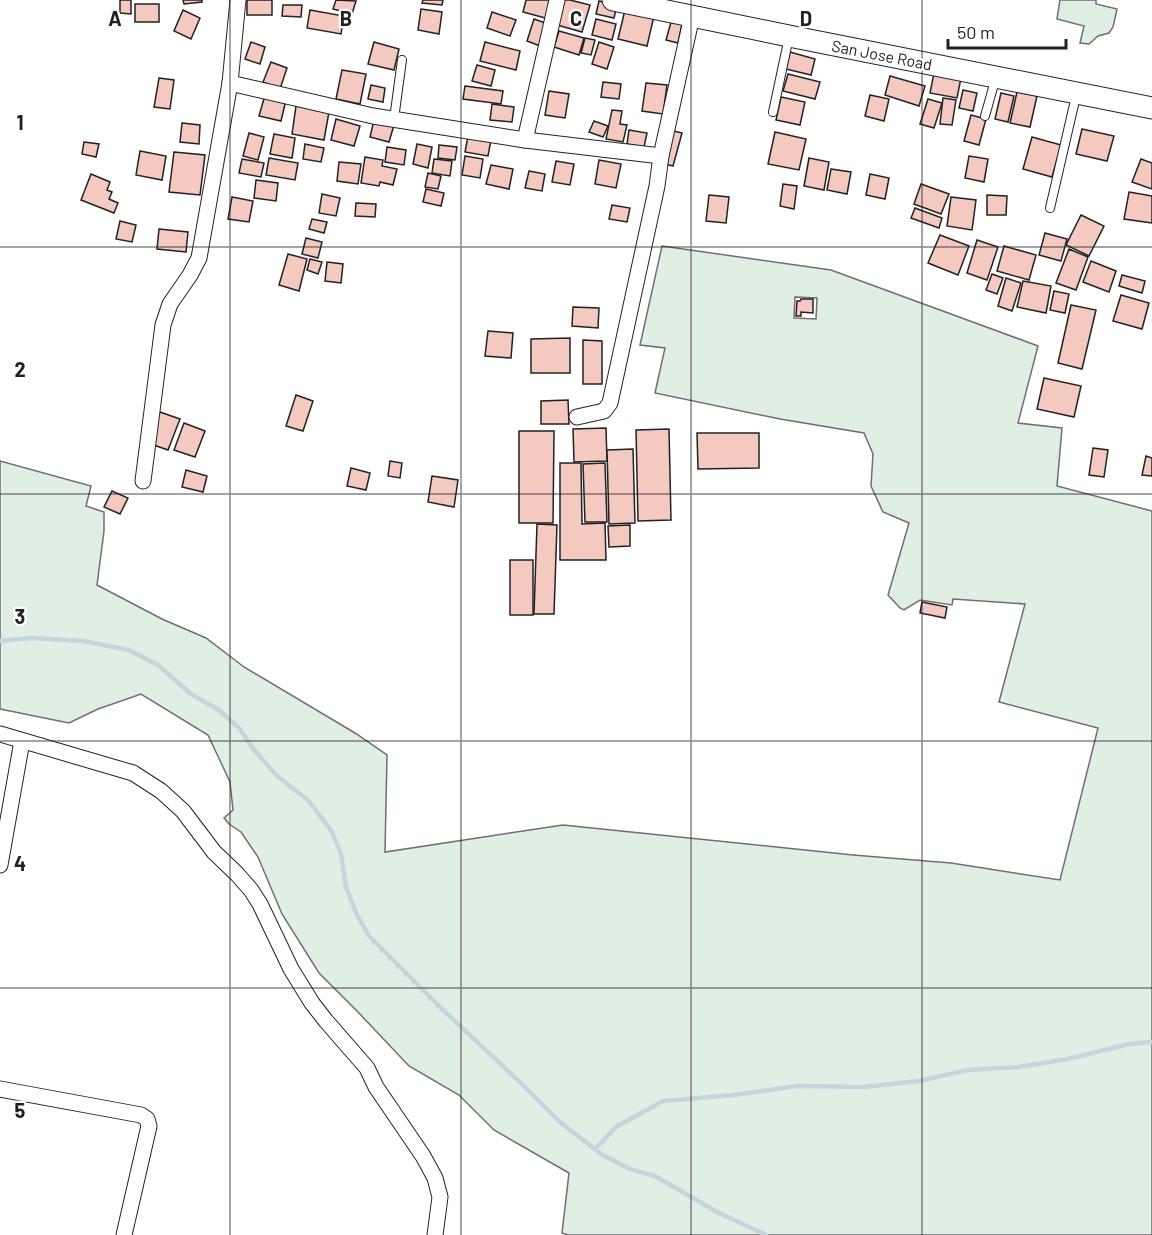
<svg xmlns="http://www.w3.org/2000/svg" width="1152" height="1235" font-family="Barlow,sans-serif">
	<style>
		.green { fill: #e0efe3; stroke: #6f6f6f; stroke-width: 1.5; fill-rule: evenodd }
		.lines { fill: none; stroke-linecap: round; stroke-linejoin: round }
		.stream { stroke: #c7d3dd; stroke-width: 4.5 }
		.building { fill: #f3c9c0; stroke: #222; stroke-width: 1.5 }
		.lane-casing { stroke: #222; stroke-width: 10 }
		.street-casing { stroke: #222; stroke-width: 17 }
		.secondary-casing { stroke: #222; stroke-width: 23 }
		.lane { stroke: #fff; stroke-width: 8 }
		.street { stroke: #fff; stroke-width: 15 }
		.secondary { stroke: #fff; stroke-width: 21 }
		.grid { fill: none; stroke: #222; stroke-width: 1.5; stroke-opacity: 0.55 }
		.labels { text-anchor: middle; stroke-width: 4.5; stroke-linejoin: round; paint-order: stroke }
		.street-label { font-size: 16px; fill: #222; stroke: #fff }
		.grid-label { font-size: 20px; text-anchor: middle; font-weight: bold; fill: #222; stroke: #fff; stroke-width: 4.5; stroke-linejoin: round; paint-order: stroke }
	</style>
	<rect width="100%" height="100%" fill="#fff"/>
	<g class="green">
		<path d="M1060,0H1096V4L1117,9L1113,27L1109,33L1098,36L1089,44L1080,43L1084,26L1057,19Z"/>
		<path d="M662,246L831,270L1038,346L1018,423L1062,428L1057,486L1152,511V1235H568L562,1233L569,1173L494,1130L459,1095L409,1066L357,1011L319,973L282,914L258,857L241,832L229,824L224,818L233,810L230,782L208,735L141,694L98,709L69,723L0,709V461L91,486L86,506L104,512V531L97,585L162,619L206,638L244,667L355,733L387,755L385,852L563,825L853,855L951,863L1060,880L1098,728L999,702L1025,604L953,599L952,605L920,600L904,610L900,608L888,595L909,523L883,512L871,486L873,454L864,433L780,419L655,393L665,348L640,345ZM795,297L817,298L816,319L794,318Z"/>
	</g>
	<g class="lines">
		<g class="stream">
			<path d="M0,641L32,638L83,641L129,650L158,665L191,694L219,710L239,728L255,751L276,775L309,801L332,832L341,854L346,887L357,915L369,936L441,1008L524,1086L560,1122L601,1154L630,1169L655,1176L717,1212L766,1235"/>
			<path d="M595,1149L616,1127L663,1101L734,1095L796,1086L864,1087L919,1081L968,1070L1018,1067L1068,1059L1129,1044L1152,1042"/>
		</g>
	</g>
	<g class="building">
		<path d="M120,0H131V14L120,13Z"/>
		<path d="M183,0H202V2L184,4Z"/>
		<rect x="247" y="0" width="25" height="15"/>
		<path d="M336,0L356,1L352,14L333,9Z"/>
		<path d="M423,0H443L442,5L422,3Z"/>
		<path d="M526,0H553L549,19L523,12Z"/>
		<path d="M564,0H570L590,5L582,32L557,25Z"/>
		<path d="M599,1L617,5L614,18L596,14Z"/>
		<rect x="135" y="4" width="24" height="18"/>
		<path d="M283,5H302L301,17L282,16Z"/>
		<path d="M421,9L442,12L439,34L418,30Z"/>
		<path d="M183,10L200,18L191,39L174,31Z"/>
		<path d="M310,10L344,16L341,34L307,28Z"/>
		<path d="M625,10L654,16L647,46L618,39Z"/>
		<path d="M492,12L516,20L510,36L487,28Z"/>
		<path d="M534,19L551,25L543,47L527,41Z"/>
		<path d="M596,19L616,24L612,40L592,35Z"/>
		<path d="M671,22L682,24L678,43L666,40Z"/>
		<path d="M559,31L584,38L579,55L554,47Z"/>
		<path d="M585,38L595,40L591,55L581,53Z"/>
		<path d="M251,42L265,47L260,64L245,59Z"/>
		<path d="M374,42L399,49L394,70L368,64Z"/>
		<path d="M485,42L520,51L516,70L480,61Z"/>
		<path d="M599,42L614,47L607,69L592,64Z"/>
		<path d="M790,52L815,59L811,75L786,69Z"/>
		<path d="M271,62L287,68L280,89L263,82Z"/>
		<path d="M477,65L495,70L491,86L472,81Z"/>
		<path d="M342,70L366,74L360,104L336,99Z"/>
		<path d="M934,73L961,78L957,98L930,93Z"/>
		<path d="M788,74L820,82L815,99L783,91Z"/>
		<path d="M890,76L925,86L919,106L885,95Z"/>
		<path d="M159,78L174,80L170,109L154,107Z"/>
		<path d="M603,82L621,84L619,99L601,97Z"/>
		<path d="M646,83L667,85L663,114L642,111Z"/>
		<path d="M371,85L385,88L383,102L368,99Z"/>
		<path d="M465,86L503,91L501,104L463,99Z"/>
		<path d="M963,90L977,93L973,111L959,108Z"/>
		<path d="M549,91L569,94L565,118L545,115Z"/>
		<path d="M1017,92L1037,96L1030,127L1010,123Z"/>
		<path d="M1001,93L1014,96L1008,122L995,119Z"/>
		<path d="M265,95L286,100L281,121L259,116Z"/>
		<path d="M870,95L889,99L884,121L865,116Z"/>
		<path d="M781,97L805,102L800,125L776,120Z"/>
		<path d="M943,98L956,100L952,125L940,124Z"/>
		<path d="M928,99L942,103L934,128L920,124Z"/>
		<path d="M492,104L514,107L512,122L490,120Z"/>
		<path d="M296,106L329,112L324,140L292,134Z"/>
		<path d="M612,110L622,111L620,124L627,125L623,142L606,139Z"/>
		<path d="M971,115L986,119L979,145L964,141Z"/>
		<path d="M336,119L360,126L354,146L331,140Z"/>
		<path d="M374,120L394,125L389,142L370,137Z"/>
		<path d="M594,121L608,126L603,137L589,132Z"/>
		<path d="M182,123L200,125L199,144L180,142Z"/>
		<path d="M1082,129L1114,136L1107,161L1076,154Z"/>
		<path d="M629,130L647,133L644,147L627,144Z"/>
		<path d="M670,130L682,133L673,166L661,163Z"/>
		<path d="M775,132L806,139L799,170L768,164Z"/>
		<path d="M249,133L264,137L258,160L243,156Z"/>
		<path d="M274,134L295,138L292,158L270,154Z"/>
		<path d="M468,136L491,140L488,156L465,152Z"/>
		<path d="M1032,137L1061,145L1052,177L1023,169Z"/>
		<path d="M84,142L99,144L96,157L82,154Z"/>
		<path d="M305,144L324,148L321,162L303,159Z"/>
		<path d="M417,144L432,147L428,168L413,164Z"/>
		<path d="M439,145L457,147L455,160L438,158Z"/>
		<path d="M387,147L406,150L404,165L385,162Z"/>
		<path d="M140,151L166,156L162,180L136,175Z"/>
		<path d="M174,152L205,155L200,195L169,192Z"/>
		<path d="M465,156L483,159L480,178L462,175Z"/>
		<path d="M969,156L988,159L984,182L965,178Z"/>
		<path d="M365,157L383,160L382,166L397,169L393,185L380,182L379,186L361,183Z"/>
		<path d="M269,158L298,163L295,180L266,175Z"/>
		<path d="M809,158L829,162L824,190L804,186Z"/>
		<path d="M242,159L264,163L261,177L239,173Z"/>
		<path d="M434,159L452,161L450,176L432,173Z"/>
		<path d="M1141,159L1152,163V189L1132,182Z"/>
		<path d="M599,160L621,164L616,188L595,184Z"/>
		<path d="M556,161L574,164L570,185L552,182Z"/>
		<path d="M339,162L361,164L358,184L337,181Z"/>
		<path d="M491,165L513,169L509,189L486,184Z"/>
		<path d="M831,169L851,172L847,194L827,190Z"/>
		<path d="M529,171L545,174L542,191L525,188Z"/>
		<path d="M428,173L441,176L438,189L425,187Z"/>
		<path d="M91,174L110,182L107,190L112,192L109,199L118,203L114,213L81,200Z"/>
		<path d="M870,174L889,178L885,199L866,195Z"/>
		<path d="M256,180L278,183L276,201L254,198Z"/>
		<path d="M783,184L797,186L794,209L780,206Z"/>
		<path d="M921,184L949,194L941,214L914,204Z"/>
		<path d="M426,189L444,193L441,206L423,202Z"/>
		<path d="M1129,192L1152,196V223L1124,219Z"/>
		<path d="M322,194L340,198L336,216L319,213Z"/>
		<path d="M709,195L729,197L726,223L706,221Z"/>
		<path d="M987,195L1007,196L1006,215H987Z"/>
		<path d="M232,197L253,201L249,222L228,219Z"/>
		<path d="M951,197L976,200L972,230L947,226Z"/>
		<path d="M356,203L376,204L375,217L355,216Z"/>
		<path d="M612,205L630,208L627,222L609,219Z"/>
		<path d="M915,208L942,218L939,228L911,218Z"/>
		<path d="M1081,215L1104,226L1089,256L1066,245Z"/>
		<path d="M312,219L327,222L324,233L309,229Z"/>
		<path d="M120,221L136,225L132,242L116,239Z"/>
		<path d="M159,229L188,232L186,252L157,249Z"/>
		<path d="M1045,233L1067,239L1061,261L1039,255Z"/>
		<path d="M940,235L969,246L958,275L928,263Z"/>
		<path d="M306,238L322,242L318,258L302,254Z"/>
		<path d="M977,240L998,247L987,280L967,273Z"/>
		<path d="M1004,246L1036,255L1029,280L997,271Z"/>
		<path d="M1069,249L1088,257L1076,290L1056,283Z"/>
		<path d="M288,254L307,259L299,291L279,285Z"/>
		<path d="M310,259L322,262L318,274L307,270Z"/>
		<path d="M1091,261L1116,271L1109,292L1083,282Z"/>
		<path d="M327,262L343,264L341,283L325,281Z"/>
		<path d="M992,274L1003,278L997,294L986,290Z"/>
		<path d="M1122,275L1145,281L1142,293L1119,286Z"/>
		<path d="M1006,278L1021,283L1012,311L998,306Z"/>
		<path d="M1023,281L1051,286L1046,313L1017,307Z"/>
		<path d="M1054,291L1069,294L1065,313L1050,310Z"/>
		<path d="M1121,295L1149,303L1142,329L1113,321Z"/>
		<path d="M801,299H813V313L801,312V316H796L797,301H800Z"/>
		<path d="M1071,305L1096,310L1082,369L1058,363Z"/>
		<path d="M573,307L599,308L598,328L572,326Z"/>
		<path d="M488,331L513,333L511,358L485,356Z"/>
		<path d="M570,338V373H531V339Z"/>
		<path d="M583,340L602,341V384H583Z"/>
		<path d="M1044,378L1081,386L1074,417L1037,409Z"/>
		<path d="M296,395L313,401L303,431L286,426Z"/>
		<path d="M568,400L569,424H541V401Z"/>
		<path d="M160,412L180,419L168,450L148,443Z"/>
		<path d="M184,423L205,431L195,457L174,450Z"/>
		<path d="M606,428L607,461L574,462L573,429Z"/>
		<path d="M669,429L671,520L638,521L636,430Z"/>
		<path d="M519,431H554L553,523H519Z"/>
		<path d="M697,433H759V468L698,469Z"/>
		<path d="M1093,448L1108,450L1104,477L1089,475Z"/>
		<path d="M633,449L635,523L609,524L607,450Z"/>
		<path d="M1146,456L1152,458V476L1142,475Z"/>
		<path d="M390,461L402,463L400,478L388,476Z"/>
		<path d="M560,463H581L582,524L605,523L606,560H560Z"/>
		<path d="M605,463L607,522H585L583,464Z"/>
		<path d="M351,468L370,473L366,490L347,486Z"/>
		<path d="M186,470L207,476L203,492L182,487Z"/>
		<path d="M432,476L458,480L454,507L428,502Z"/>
		<path d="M112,491L128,498L120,514L104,507Z"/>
		<path d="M537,524L557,525L554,614H534Z"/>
		<path d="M630,525V546L609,547L608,526Z"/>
		<rect x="510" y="560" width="23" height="55"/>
		<path d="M922,602L947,607L945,618L920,613Z"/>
	</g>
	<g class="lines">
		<g class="lane-casing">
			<g id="lane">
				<path d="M773,112L789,37"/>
				<path d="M985,116L996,77"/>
				<path d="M394,119L402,60"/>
				<path d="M1050,208L1076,96"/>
			</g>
		</g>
		<g class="street-casing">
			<g id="street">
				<path d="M230,83L373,116L525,140L661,156L692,16"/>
				<path d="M525,140L557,0"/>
				<path d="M577,417L604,411L610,403L657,186L661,156"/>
				<path d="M143,481L163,325L170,304L190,275L199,258L230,83L238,0"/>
				<path d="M0,734L133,773L161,791L183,811L214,852L237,874L251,890L260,904L291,969L312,1003L326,1021L367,1068L376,1087L423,1156L435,1178L440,1197L435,1235"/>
				<path d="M0,865L22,741"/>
				<path d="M0,1089L141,1115L147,1119L149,1126L124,1235"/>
			</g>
		</g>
		<g class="secondary-casing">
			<path id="secondary" d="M613,0L789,36L1152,108"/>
		</g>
		<use href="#lane" class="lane"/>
		<use href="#street" class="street"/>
		<use href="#secondary" class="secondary"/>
	</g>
	<path class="grid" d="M230,0V1235M461,0V1235M691,0V1235M922,0V1235M0,247H1152M0,494H1152M0,741H1152M0,988H1152"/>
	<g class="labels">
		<g class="street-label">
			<text transform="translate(882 55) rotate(11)" y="6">San Jose Road</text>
		</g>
	</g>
	<g class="grid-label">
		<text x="115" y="26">A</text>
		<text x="346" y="26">B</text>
		<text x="576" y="26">C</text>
		<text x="806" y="26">D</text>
		<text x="20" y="130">1</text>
		<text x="20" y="377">2</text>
		<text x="20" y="624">3</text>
		<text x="20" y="871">4</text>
		<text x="20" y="1118">5</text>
	</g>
	<path d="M948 39v9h118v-9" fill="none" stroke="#222222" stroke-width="3"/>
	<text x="957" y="39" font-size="18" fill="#222222" stroke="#ffffff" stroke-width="4.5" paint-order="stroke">50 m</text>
</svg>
